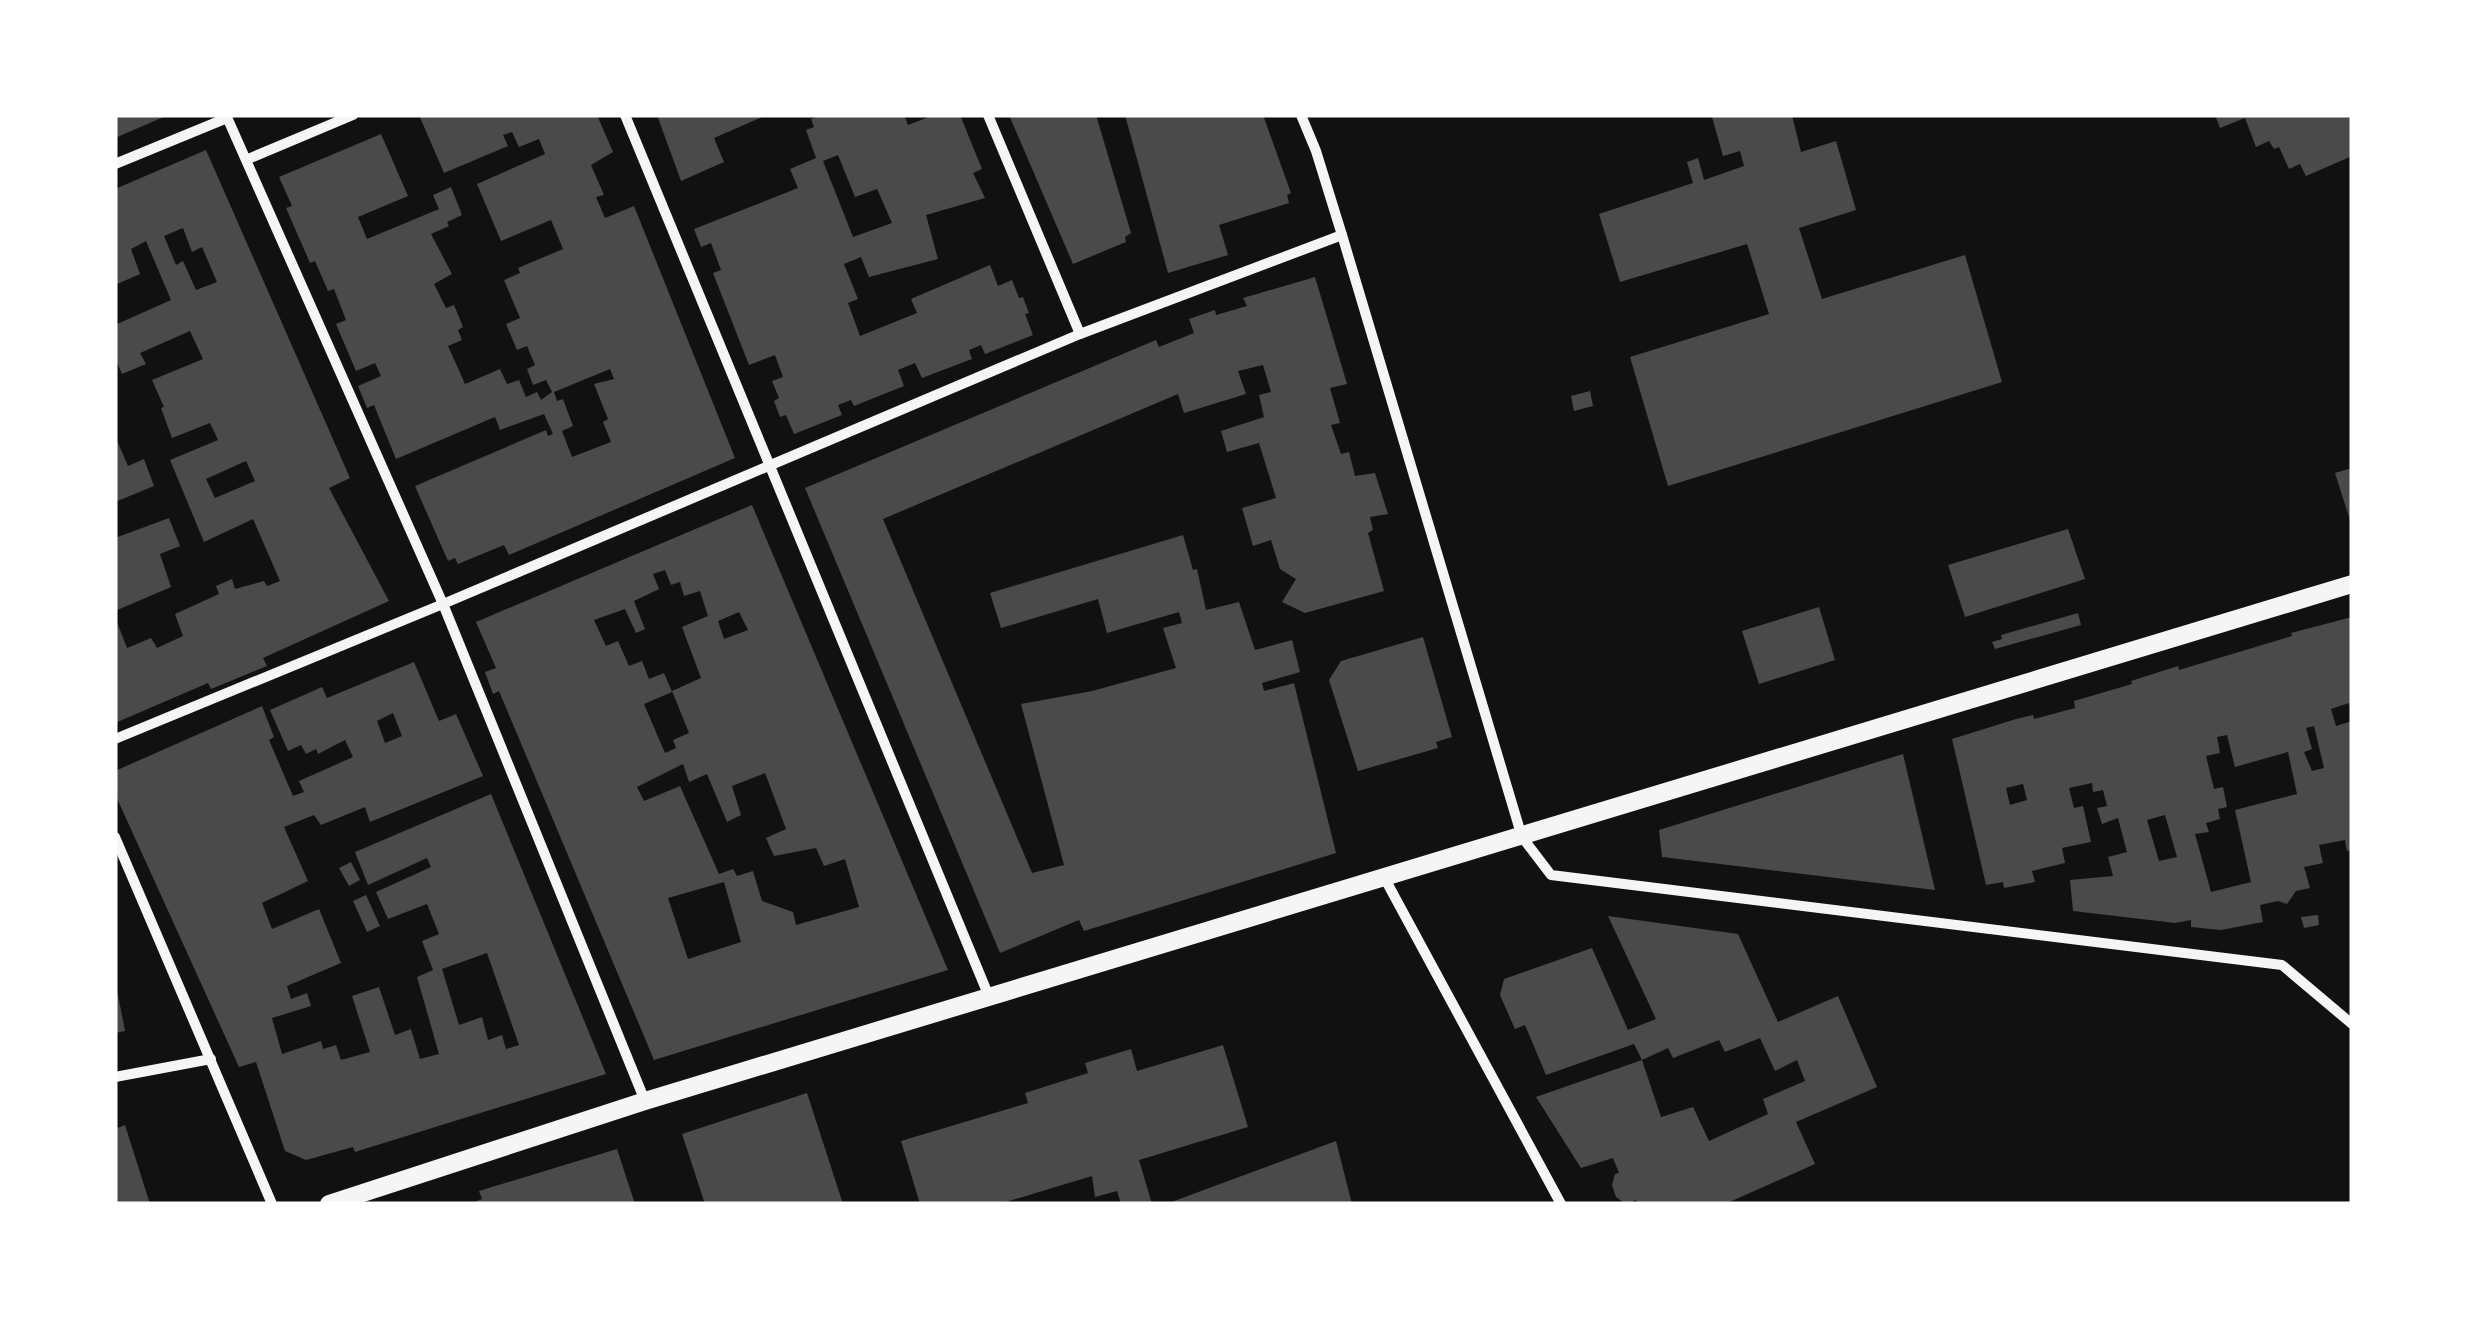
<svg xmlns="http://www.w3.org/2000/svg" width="2467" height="1319" font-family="Arial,sans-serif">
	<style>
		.building { fill: #4a4a4a; fill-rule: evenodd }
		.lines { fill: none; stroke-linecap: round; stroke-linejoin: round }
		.minor { stroke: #f5f5f5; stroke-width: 10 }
		.tertiary { stroke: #f5f5f5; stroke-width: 18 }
	</style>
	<rect width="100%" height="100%" fill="#111"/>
	<g class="building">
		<path d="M115,115H168L115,138Z"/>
		<path d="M419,115H597L613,152L591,165L604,195L596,197L605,218L634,206L735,458L509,555L504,545L458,564L455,558L448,561L415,486L546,430L548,436L553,434L544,414L500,430L495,417L396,459L374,405L367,408L358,386L381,376L375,363L356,371L336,324L346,320L334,289L328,291L315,261L310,263L286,208L292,206L279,177L381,134L408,196L358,217L367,239L439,209L433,195L451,187L462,215L447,222L449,226L431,234L452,274L434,284L446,308L454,305L463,327L458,330L462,340L448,346L465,384L500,369L507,384L519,380L526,397L537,392L541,400L552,392L546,380L533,385L527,369L535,365L527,346L517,350L506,324L520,318L504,280L520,273L518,268L563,249L551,220L501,241L477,184L545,154L539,139L519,147L512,132L503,135L508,146L444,173ZM610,369L614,379L594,384L608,419L603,422L611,442L572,457L562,431L573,426L563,399L557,401L554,392Z"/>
		<path d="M657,115H767L714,138L724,162L681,181Z"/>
		<path d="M822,115H904L908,125L934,115H960L982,169L973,173L985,198L926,215L938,259L869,277L861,257L844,264L858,299L848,303L860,336L917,313L911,299L990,265L998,286L1012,280L1019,298L1023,297L1029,313L1025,314L1033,335L985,354L981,345L969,350L972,359L922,378L915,363L898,370L904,386L854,406L851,400L838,405L842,415L794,434L786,415L780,417L774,401L779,398L772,381L783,377L775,355L749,365L713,273L721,270L711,243L701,247L694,229L798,188L790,169L816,158L806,130L814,127L811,119ZM838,155L855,197L877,189L892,223L853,237L823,161Z"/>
		<path d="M1009,115H1096L1131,233L1125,237L1126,242L1073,264Z"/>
		<path d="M1125,115H1263L1291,193L1287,195L1289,203L1219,225L1228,255L1168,273Z"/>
		<path d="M1720,115H1792L1801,152L1836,141L1856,210L1799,228L1822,299L1965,255L2002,382L1668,486L1630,357L1769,314L1747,244L1620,282L1599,214L1693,183L1687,162L1698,158L1704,180L1744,166L1740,151L1723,156L1712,117Z"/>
		<path d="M2215,115H2352V156L2306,176L2300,164L2289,169L2279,147L2274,149L2269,141L2256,147L2245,118L2220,128Z"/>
		<path d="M206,150L350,478L329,488L389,601L263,658L267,666L211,689L208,683L115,723V617L127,648L151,638L157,648L183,636L175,614L219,594L216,586L232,579L235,589L264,581L267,586L280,581L253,519L204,542L170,460L218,440L210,423L172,438L161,408L164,407L152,380L203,359L190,331L140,353L146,364L122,374L115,358V325L171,300L146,241L131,249L140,274L115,285V189ZM183,228L192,252L202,247L217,282L196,290L183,261L176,265L164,236ZM246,461L255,481L215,498L206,479Z"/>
		<path d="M1315,277L1347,384L1330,388L1340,423L1331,425L1341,454L1349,452L1355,476L1375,473L1388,514L1370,517L1373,530L1368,533L1384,591L1305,613L1282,602L1296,579L1280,569L1271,540L1253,546L1242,508L1276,498L1259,443L1227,452L1221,431L1264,417L1259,395L1271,392L1263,365L1238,371L1246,394L1184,413L1178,394L883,519L1032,873L1064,865L1021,704L1092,691L1176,668L1163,628L1182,623L1179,612L1107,633L1098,599L1001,628L990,593L1183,535L1193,570L1197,569L1206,610L1239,602L1255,650L1292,640L1300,672L1262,683L1264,691L1294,683L1336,853L1084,931L1079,920L1000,953L805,488L1156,340L1159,347L1194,333L1189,319L1215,310L1216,315L1247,306L1243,298Z"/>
		<path d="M1590,391L1593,406L1574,411L1571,396Z"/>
		<path d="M115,436L128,466L144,459L154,486L115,502Z"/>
		<path d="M2352,468V522L2351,523L2335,473Z"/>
		<path d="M752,505L948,970L654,1060L499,691L493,694L485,672L496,668L476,622ZM665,570L671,585L680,582L684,596L700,591L708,616L682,627L701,678L672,691L689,733L673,740L676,748L665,753L644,704L672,692L664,673L649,679L642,661L629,666L618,641L606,646L594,620L625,609L636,633L645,629L634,601L659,589L653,574ZM739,612L748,630L724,639L718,621ZM683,764L689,782L707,774L727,822L741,815L732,786L765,773L786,829L766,838L774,856L816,848L824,866L845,859L859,907L796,925L793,912L762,901L753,871L737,876L733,869L719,874L680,786L644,801L637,787ZM724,882L741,942L688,959L668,898Z"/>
		<path d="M169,518L180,546L160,554L171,587L115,611V538Z"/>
		<path d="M2068,529L2085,579L1965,617L1948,565Z"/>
		<path d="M1819,607L1835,660L1759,684L1742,631Z"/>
		<path d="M2078,613L2081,625L1995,649L1992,642L2002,639L2001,635Z"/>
		<path d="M2352,617V712L2349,703L2331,709L2336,726L2352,721V850L2347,851L2345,840L2319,845L2323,863L2304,867L2310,888L2296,891L2287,904L2278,901L2260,905L2263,922L2221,930L2191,927V920L2175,923L2073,911L2070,880L2113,876L2108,857L2127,852L2118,818L2102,824L2097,808L2107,806L2103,790L2093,792L2092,783L2069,788L2074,808L2083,806L2091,842L2062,848L2065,863L2032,871L2035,882L2004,888L2003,882L1986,885L1952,739L2016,719L2033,715L2034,719L2075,708L2074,701L2132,684L2131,681L2178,666L2179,670L2292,636L2291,633ZM2314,726L2324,768L2312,771L2304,752L2312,749L2306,728ZM2227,735L2235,767L2288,752L2297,794L2235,810L2251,882L2211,892L2195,834L2209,832L2206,823L2220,819L2218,809L2227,807L2223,787L2214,789L2206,756L2220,753L2217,737ZM2023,784L2027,800L2010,805L2006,788ZM2165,815L2177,857L2159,861L2147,820Z"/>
		<path d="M1423,637L1452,737L1436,742L1438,748L1358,771L1329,680L1341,661Z"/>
		<path d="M414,662L439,721L456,714L483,776L370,822L365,807L321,825L314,815L284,827L308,881L262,903L272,929L319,909L341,963L287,986L291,999L307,993L311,1006L272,1018L282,1054L321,1041L323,1049L336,1045L341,1060L370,1052L352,996L379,987L395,1035L411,1029L420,1059L439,1054L417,977L433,970L422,941L439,934L427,904L388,919L376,892L431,867L427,858L368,885L355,852L491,794L606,1074L355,1152L353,1147L306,1160L285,1151L256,1062L239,1067L115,794V771L262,706L274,737L269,740L293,796L304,792L299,781L353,757L345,740L318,754L316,749L306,754L301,745L288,751L270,710L322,687L327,698ZM393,713L402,736L385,743L377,721ZM487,953L519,1045L506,1049L502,1035L488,1040L482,1017L459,1025L442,969Z"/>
		<path d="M1903,754L1935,890L1662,857L1659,830Z"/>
		<path d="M351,862L360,880L349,886L339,868Z"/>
		<path d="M366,895L380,926L367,932L353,901Z"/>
		<path d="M2318,915L2319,925L2304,928L2301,917Z"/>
		<path d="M1608,916L1738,934L1778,1022L1838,996L1877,1087L1796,1122L1815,1164L1725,1204H1638L1636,1200L1626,1204L1616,1197L1612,1185L1615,1174L1619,1173L1613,1158L1581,1168L1536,1097L1642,1060L1634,1044L1546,1075L1525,1025L1515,1029L1500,995L1504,979L1592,948L1628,1030L1656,1019ZM1760,1038L1775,1071L1797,1060L1805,1081L1763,1099L1768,1114L1709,1141L1693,1107L1661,1117L1642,1060L1668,1048L1673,1058L1719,1040L1725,1052Z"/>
		<path d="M115,980L125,1031L115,1033Z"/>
		<path d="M1223,1045L1248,1127L1139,1160L1152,1204H1121L1117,1191L1095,1197L1092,1176L999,1204H920L901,1141L1028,1103L1025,1093L1088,1073L1085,1063L1131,1049L1137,1071Z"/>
		<path d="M807,1093L843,1204H705L682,1134Z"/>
		<path d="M125,1125L150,1204H115V1129Z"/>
		<path d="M1336,1141L1352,1204H1166Z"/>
		<path d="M617,1149L635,1204H470L482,1199L479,1191Z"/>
	</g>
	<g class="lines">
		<g class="minor">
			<path d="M226,115L443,604L645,1101"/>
			<path d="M625,115L990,999"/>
			<path d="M988,115L1080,334"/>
			<path d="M1301,115L1316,151L1342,235L1522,837L1551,875L2282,965L2352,1024"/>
			<path d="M248,159L353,115"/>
			<path d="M115,164L227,118"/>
			<path d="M115,739L443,604L1080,334L1342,235"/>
			<path d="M115,837L272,1204"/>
			<path d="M1385,879L1561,1204"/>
			<path d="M115,1077L211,1059"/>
		</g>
		<path class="tertiary" d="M329,1204L645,1101L2352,584"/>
	</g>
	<rect width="2467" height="1319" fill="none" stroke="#ffffff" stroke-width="235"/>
</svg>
